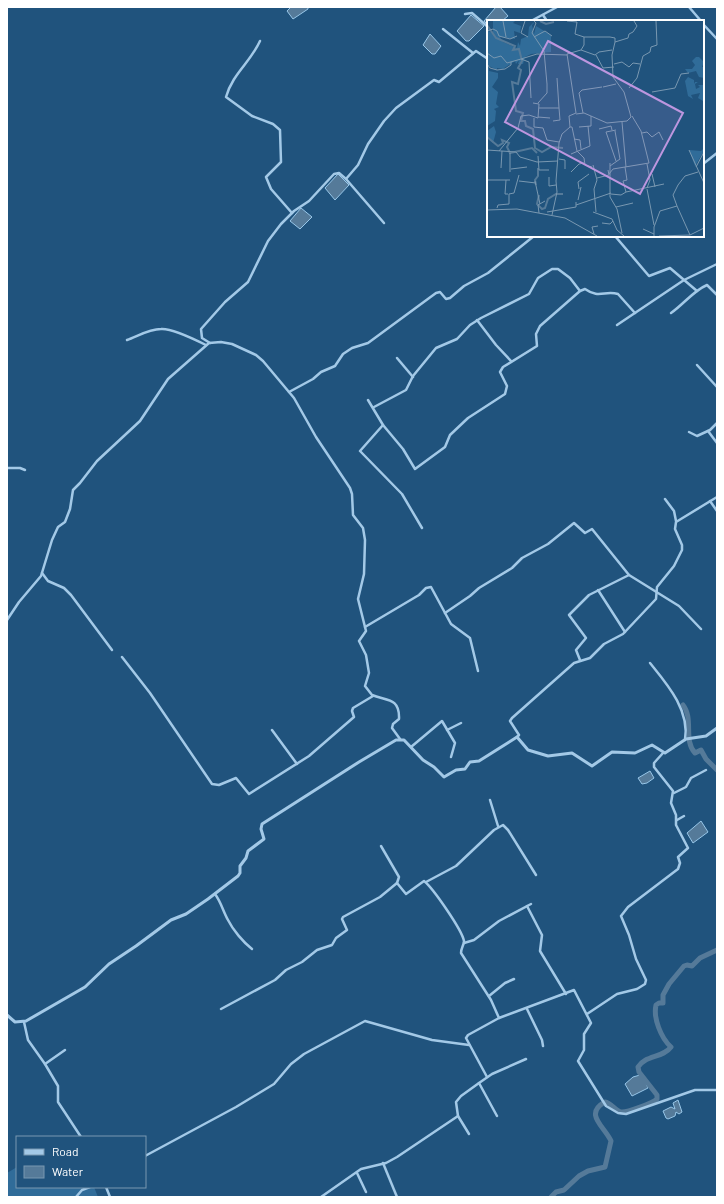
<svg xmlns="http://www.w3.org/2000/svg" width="724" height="1204" font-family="Barlow,sans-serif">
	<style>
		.green { fill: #306c99 }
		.water { fill: #557a99; stroke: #97c6e8 }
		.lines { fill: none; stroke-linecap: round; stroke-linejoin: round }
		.river { stroke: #557a99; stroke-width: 5 }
		.minor { stroke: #a3c9e7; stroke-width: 2.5 }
		.tertiary { stroke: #a3c9e7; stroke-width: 3 }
		.inset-river { fill: none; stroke: #557a99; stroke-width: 2 }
		.inset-road { fill: none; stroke: #7998b1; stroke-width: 1 }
		.view { fill: #bd96df; fill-opacity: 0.15; stroke: #bd96df; stroke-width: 2 }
		.inset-edge { fill: none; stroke: #fff; stroke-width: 2 }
	</style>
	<rect width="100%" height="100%" fill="#20537d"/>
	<path class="green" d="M17,1167V1187H94L98,1197H7V1173Z"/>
	<g class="water">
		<path d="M291,7H308V9L293,19L287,11Z"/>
		<path d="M496,7H500L508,16L502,21H488V25L484,21Z"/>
		<path d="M471,15L484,26L469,41H466L457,31Z"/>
		<path d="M430,34L441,46L435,54H432L423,45Z"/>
		<path d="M338,174L349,185L335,200L325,188Z"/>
		<path d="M301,208L312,217L300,229L290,221Z"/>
		<path d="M650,771L654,778L647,783L642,784L638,778Z"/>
		<path d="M701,821L708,832L693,843L687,833Z"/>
		<path d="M640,1075L644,1079L648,1088L632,1096L625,1084L633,1077Z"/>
		<path d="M678,1100L682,1112L679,1114L676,1112L675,1116L668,1119L666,1118L663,1111L671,1107L675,1109L673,1103Z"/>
	</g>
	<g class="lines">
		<g class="river">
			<path d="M683,705C694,719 683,740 695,753L701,750L706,759L717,770"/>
			<path d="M551,1197L556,1192L564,1190L579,1176L588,1171L605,1167L611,1141C605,1127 583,1114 605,1102C611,1103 615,1110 621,1112C626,1113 653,1103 657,1099V1095L639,1072L638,1067C645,1055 663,1058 671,1047C661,1038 653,1018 656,1005L659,1003H663V995L669,984L684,966L687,965L692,966L700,958L717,950"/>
		</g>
		<g class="minor">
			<path d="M689,7L701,21"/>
			<path d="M465,14L472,13L488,27"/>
			<path d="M543,15L547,21"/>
			<path d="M531,21L557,7"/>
			<path d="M703,24L717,39"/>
			<path d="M443,29L473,53"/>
			<path d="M260,41C250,63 233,73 226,97L252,116L273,124L280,130L281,162L266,177L271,189L292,213"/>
			<path d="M703,164L717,153"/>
			<path d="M346,179L384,223"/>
			<path d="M615,236L649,276L670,268L697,291"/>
			<path d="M671,313C684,304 693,291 707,285L717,295"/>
			<path d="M477,320L496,345L511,361"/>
			<path d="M617,325L684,280L717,264"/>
			<path d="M127,340C138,336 149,329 161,329C172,328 196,340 206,345"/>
			<path d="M210,343L202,338L201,329L225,302L248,282L268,241L281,224L294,211L309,201L334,174L339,173L346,179L358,165L368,144L384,121L396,108L434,80L439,82L476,51L488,59"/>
			<path d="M397,358L413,377"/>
			<path d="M697,365L717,387"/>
			<path d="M289,392L313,379L321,372L335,366L343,354L352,348L368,343L436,293L440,292L446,299L450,298L464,286L488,273L534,236"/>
			<path d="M368,400L383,425L403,449L415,469L445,447L450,435L468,418L505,394L507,386L500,372L503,367L537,346L536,334L540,326L580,291L585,289C599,299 605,290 618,294L635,313"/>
			<path d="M374,407L406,390L413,376L436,348L457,339L470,325L481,318L529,294L538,278L552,269H558L570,278L580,291"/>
			<path d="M383,425L360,451L402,494L422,528"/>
			<path d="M708,431L717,443"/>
			<path d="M689,432L697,436L710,430L717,423"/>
			<path d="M7,468H20L25,470"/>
			<path d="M665,499L674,511L676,521"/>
			<path d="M710,501L717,511"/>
			<path d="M42,573L48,581L64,588L71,595L112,650"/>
			<path d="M598,590L625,632"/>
			<path d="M445,613L470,596L479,588L512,568L522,558L548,544L574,523L585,533L592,529L629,575L679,606L701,629"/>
			<path d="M7,620L19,602L41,576L52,540L58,527L65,522L70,509L73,490L80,483L97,461L140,421L168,379L209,343L221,342L232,344L256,355L263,361L294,398L316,437L350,488L352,494L353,515L363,528L365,540L364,574L358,599L366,631L359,641L366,655L369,673L365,686L372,695C386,701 400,697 399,719L393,724L392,728L400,739"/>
			<path d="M365,627L419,595L426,588L431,587L451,624L470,638L478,671"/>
			<path d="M122,657L150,693L212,784L219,785L236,778L249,794L309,756L354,717L352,711L353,708L373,696"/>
			<path d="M580,660L576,650L586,638L569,615L589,595L629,575"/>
			<path d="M650,663C667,684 690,710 685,740"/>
			<path d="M272,730L297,764"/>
			<path d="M447,730L461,723"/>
			<path d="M517,737L519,735L510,721L512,718L574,663L590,658L604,644L623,634L656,599L657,587L674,566L682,550V545L675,529L676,522L717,497"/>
			<path d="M411,747L442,721L455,743L451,757"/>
			<path d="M674,793L686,787L691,778L706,770"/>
			<path d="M490,800L498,826"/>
			<path d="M677,820L684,816"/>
			<path d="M381,846L399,877L397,883"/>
			<path d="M426,882L456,866L494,830L503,825L508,830L536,875"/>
			<path d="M215,894C221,902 223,911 228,920C233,930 243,942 252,949"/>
			<path d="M527,906L542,935L540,951L566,994"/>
			<path d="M464,943L474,940L499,921L531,904"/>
			<path d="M489,996L505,983L514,979"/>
			<path d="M221,1009L275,980L286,970L302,962L317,950L332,945L336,938L347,930L342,919L343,917L380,897L397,883L406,894L424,881C433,888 462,930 464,941C464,945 461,948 461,953L491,1000L499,1018"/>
			<path d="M527,1009L542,1040L543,1046"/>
			<path d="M587,1014L617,994L637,989L645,984L646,980L636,959L629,935L621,916L628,907L678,869L680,863L678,857L688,848L676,825V815L671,803L673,791L654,767V763L663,753"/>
			<path d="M24,1022L28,1040L45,1064L58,1086V1102L81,1137"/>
			<path d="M45,1064L65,1050"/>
			<path d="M487,1077L466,1038L468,1035L499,1018L574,990L591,1023L584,1034V1050L578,1061L606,1106L618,1113L626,1114L695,1090H717"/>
			<path d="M497,1116L479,1083L492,1074L526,1059"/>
			<path d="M469,1134L458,1116L456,1102L461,1096L479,1083"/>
			<path d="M145,1156L236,1107L274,1084L291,1064L304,1054L365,1021L432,1040L469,1045"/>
			<path d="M383,1163L397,1197"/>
			<path d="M357,1173L366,1192"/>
			<path d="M106,1187L110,1197"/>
			<path d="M76,1197L82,1190L90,1187"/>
			<path d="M321,1197L361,1169L386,1163L397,1157L458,1116"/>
		</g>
		<path class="tertiary" d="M7,1015L15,1022L26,1021L85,987L109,964L136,946L171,920L186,914L208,899L238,876L240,873V866L246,858L248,851L264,839L261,829L262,824L359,762L396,740H404L423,760L434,767L444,777L456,770L465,769L470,762L479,761L517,737L528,750L548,756L572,753L592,766L612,752L635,753L652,745L665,753L686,739L706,736L717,728"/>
	</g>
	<g transform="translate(487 20)">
		<rect width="217" height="217" fill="#20537d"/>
		<path d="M6,1H28L26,3L34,6L33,13L27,11L28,19L13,17L16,22L30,28L31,22L33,26L34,19L41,16L42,7L46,3L48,2L45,5L47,14L49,6L64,15V32L44,34L38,37L36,44H31L32,40L29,44L28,41L16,49L10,48V50L2,46V51L11,53V58L5,67L11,72L9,84L12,87L7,89L9,91L8,101L0,106V6L4,10L2,12H6ZM209,37H212L217,42L215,47H217V58L212,57L209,51L201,53L198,49H205L208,45L205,41ZM201,57L207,60V64L208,62H211L208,64L209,69L213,67L211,65H216L217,62L216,81L211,78L213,73L204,75L206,79L201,76L198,61ZM7,106L9,112L6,123L0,117V111ZM217,128V131L208,146L202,130L214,131Z" fill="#306c99"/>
		<path class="inset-river" d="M53,1L59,4L67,2M0,5L9,18L28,26L26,30L32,29L35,41L31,48L34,50L31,64L25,62L29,91L36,93L34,101H38L39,106L46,109L48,128L55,132L64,127L76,128M0,117L11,126L16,123L15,120L22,123L20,127L23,133L45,128L50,133M49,165L48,160L51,156V148M52,175L50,184L55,189L58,188L61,179L69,174H76"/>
		<path class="inset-road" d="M16,1L19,17M38,1L34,13L41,17M47,1L49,3L45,13L57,31L60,64V73L51,83M0,11L6,9L10,11L12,16L23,19L30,16M47,17L58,11L65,16M97,17H123L128,18V22M94,30L108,35L112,32L125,30M0,33L7,38L14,36L20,43L34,39L42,42L44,78M109,35L116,48L127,47M34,39L50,34L80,35M0,44L3,48L10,50L18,49L24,45V42M127,44L135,42L142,47L146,43L153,44M116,67L129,64M142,68L150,58L156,36L163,32L164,27L170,25L169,1M165,72L188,68L194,54L202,53M52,88H72L70,58M96,93L92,73L95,70L115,67M89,94L97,93L120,103L140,101L144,97L137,72L126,57L125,35L128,22L141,18L142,14L146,12L150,6L147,1M51,97L63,98M47,98V107L56,108L60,120L72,122M66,101L73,100L72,88M135,102L139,147M83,107H85L90,131L97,138L98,145L105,147M92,107L104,106V96M112,109L124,106L125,110M155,113L160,112L165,117L172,112L176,120M87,119L93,120L94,129M0,130L29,132L33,137L50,142L71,141M202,130L217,163M12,131L31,108L34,96L42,95L51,98L52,84L46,83M23,133V152M84,134L103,126L101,106M51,136L52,150H62M72,139L78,140V149M129,141L119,112L129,110M123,143V177L130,189L135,213M106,145L110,160L107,169L109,192M123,146L133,139L128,111M138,147L140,160L136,161L139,172L177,164M209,147L217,132M14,148L15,131M24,149L40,147M84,152L92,144L97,143M122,154L126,149L162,143L154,111L145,96M165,154L168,167M62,157V166L69,165M110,158L122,155L121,150M0,160H23M19,160L18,174H21M32,161L49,163M48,161L53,184M160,168L163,160L160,144M92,169L91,162L102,154M160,169L167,205M124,174L134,175L139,172M91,180L94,167M89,185L124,173M190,186L203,215M129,187L146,183M10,188L11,185L22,184V174L27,173L32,155M0,190L30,189L78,198L110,216M60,192L89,187V182M106,192L125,199L130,210L137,216M52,193L51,185L58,181M65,195L70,172L69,161L72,123L75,114L83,107L82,96L89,93L80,34L94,30L97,25V17L88,14L90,2L80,1M115,203L123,204L126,201M156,209L167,214M107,214L105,207L111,206M167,216V207L173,191L190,186L186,175L191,165L198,156L211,152M172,216L203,215L217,208"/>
		<path class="view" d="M61,21L196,93L153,174L18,102Z"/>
		<rect width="217" height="217" class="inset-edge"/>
	</g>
	<rect width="724" height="1204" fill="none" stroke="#ffffff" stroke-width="16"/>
	<rect x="16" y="1136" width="130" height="52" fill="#20537d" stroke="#7998b1"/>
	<rect x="24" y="1149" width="20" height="6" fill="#a3c9e7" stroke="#7998b1"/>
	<text x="52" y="1156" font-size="12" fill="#ffffff">Road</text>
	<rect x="24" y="1166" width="20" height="12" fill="#557a99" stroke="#7998b1"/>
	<text x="52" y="1176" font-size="12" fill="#ffffff">Water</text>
</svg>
